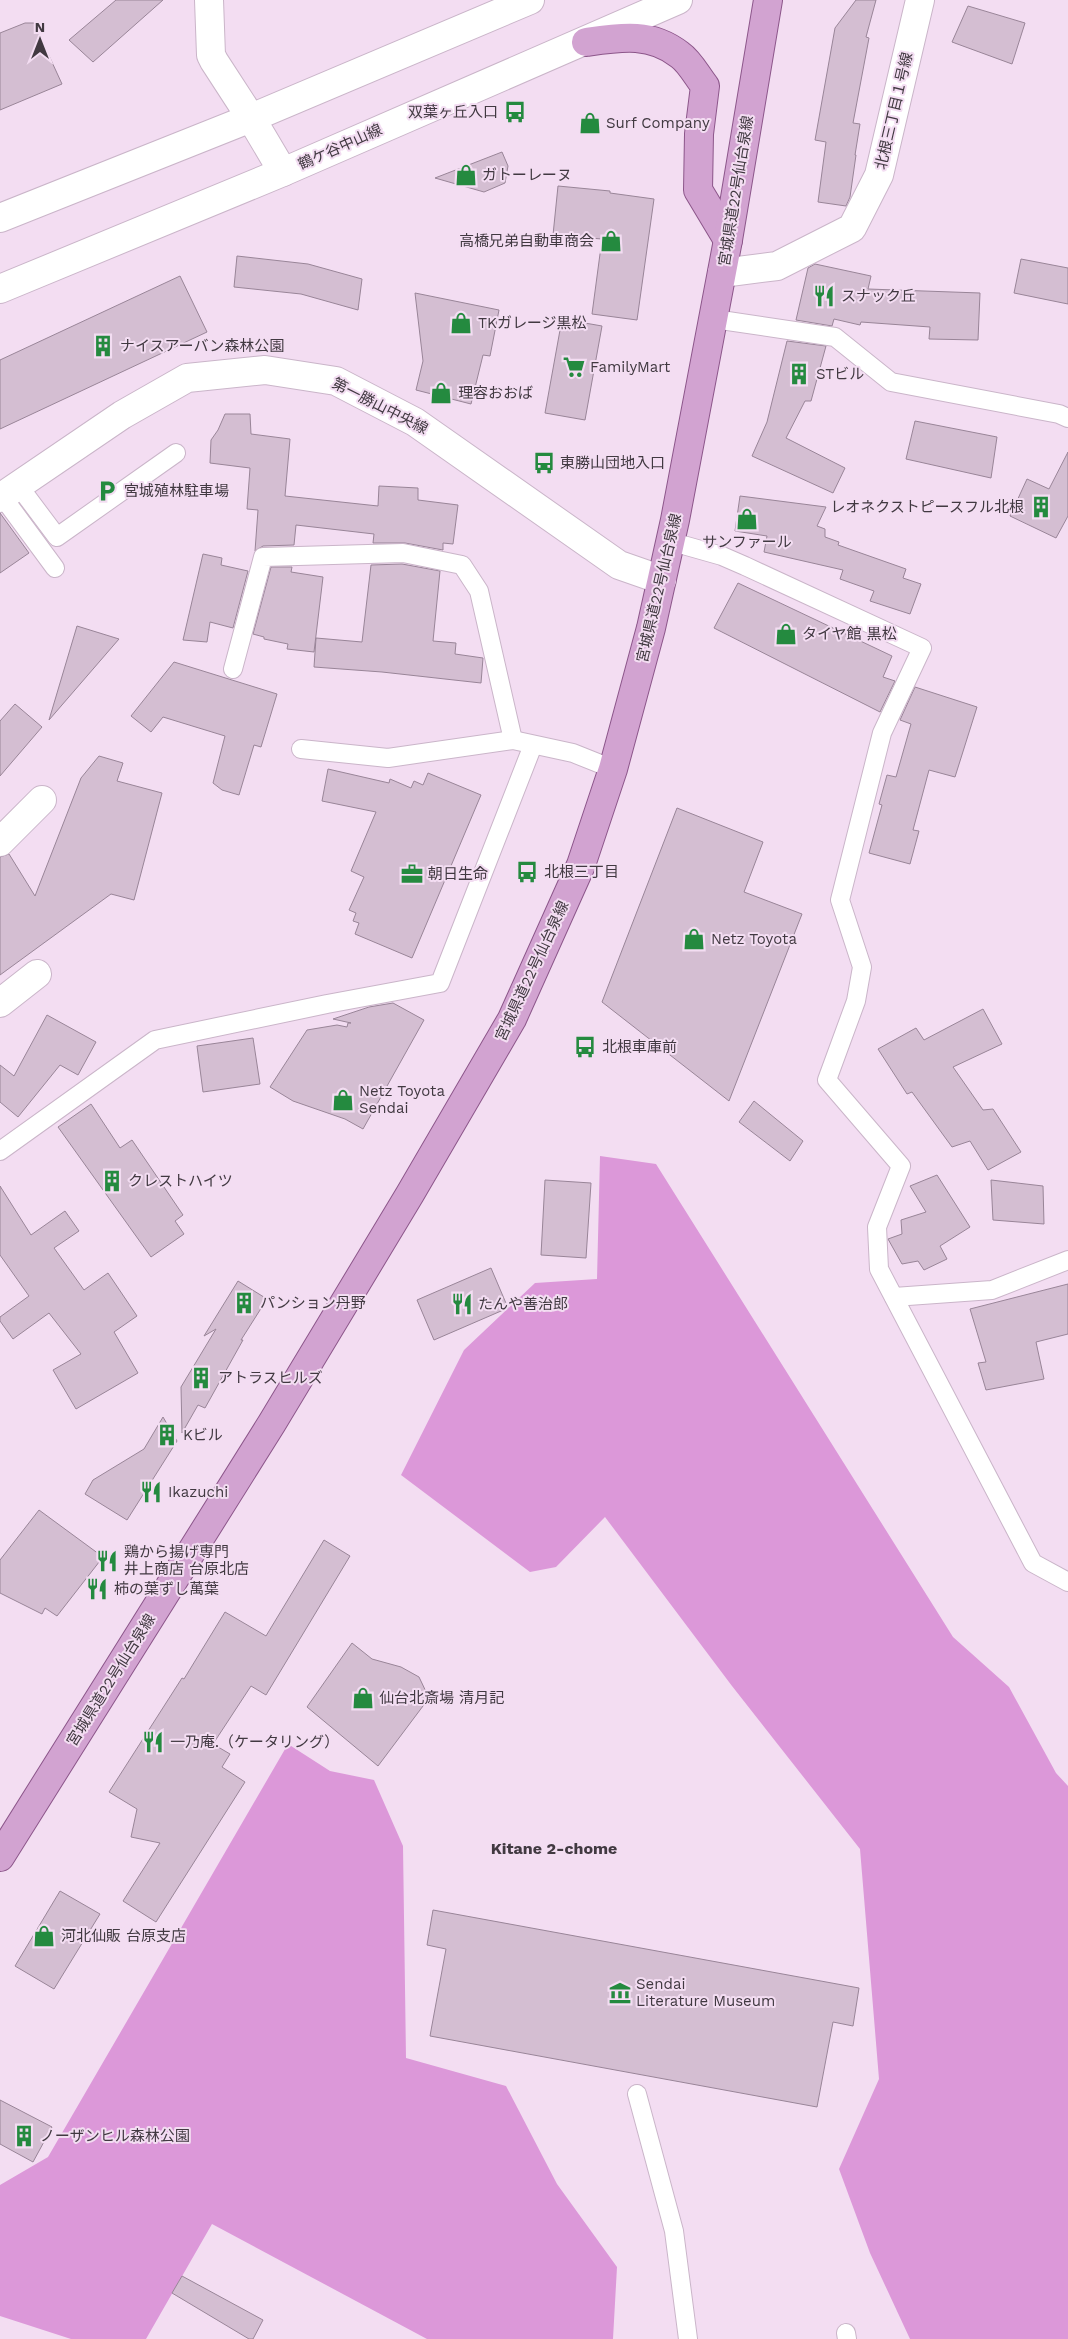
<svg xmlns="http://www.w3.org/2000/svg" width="1068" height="2339" font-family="'Work Sans','Noto Sans JP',sans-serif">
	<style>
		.forest { fill: #dc98d9 }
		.building { fill: #d4bed2; stroke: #998598 }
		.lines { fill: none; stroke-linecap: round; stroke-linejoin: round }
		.service-casing { stroke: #cab5c9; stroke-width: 20 }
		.minor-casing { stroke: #cab5c9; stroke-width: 30 }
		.tertiary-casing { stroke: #cab5c9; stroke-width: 30 }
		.primary-casing { stroke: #8c568a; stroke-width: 30 }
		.service { stroke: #fff; stroke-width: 18 }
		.minor { stroke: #fff; stroke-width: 28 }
		.tertiary { stroke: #fff; stroke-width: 28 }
		.primary { stroke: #d2a3d1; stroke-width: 28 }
		.labels { text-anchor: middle; stroke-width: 4; stroke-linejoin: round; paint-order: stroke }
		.street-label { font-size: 15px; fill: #413941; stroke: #f3ddf2 }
		.poi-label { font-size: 15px; fill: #413941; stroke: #f3ddf2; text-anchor: start }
		.neighbourhood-label { font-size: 16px; font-weight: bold; fill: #413941; stroke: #f3ddf2 }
	</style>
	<rect width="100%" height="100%" fill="#f3ddf2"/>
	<g class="forest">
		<path d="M600,1156L656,1164L953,1637L1009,1687L1056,1773L1068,1786V2339H910L870,2253L839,2169L879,2079L860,1849L732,1686L605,1517L556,1567L530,1572L401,1475L464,1350L535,1283L597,1279Z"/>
		<path d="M288,1744L330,1771L374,1780L403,1846L406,2058L506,2086L557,2184L617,2267L613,2339H427L212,2224L146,2339H71L0,2316V2185L48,2157Z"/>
	</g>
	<g class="building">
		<path d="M116,0H163L93,62L69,40Z"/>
		<path d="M856,0H876L866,37L869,38L853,123L860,124L855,155H856L850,197L846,206L818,202L826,142L815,140L835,28Z"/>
		<path d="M968,6L1025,23L1012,64L952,42Z"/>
		<path d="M25,23H34L62,84L0,110V33Z"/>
		<path d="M502,152L508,166L505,183L484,192L435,178Z"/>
		<path d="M558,186L610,191V193L654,199L637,320L592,314L602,239L553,235Z"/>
		<path d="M237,256L308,264L362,279L358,310L301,294L234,287Z"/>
		<path d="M1021,259L1068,268V304L1014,293Z"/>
		<path d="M815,264L871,276L868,289L980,293L978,340L929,339L930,327L861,322L860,325L834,319L832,326L796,320L808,268Z"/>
		<path d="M180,276L207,332L0,429V360Z"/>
		<path d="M415,293L499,310L490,356L483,355L471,404L416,390L423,361Z"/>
		<path d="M562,319L602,326L585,420L545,413Z"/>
		<path d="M787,341L826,346L811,401H805L786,438L845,468L833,493L752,456L767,422Z"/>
		<path d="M225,414H250L251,434L290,439L285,496L378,506L379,486L418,488V500L458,505L453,544L443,543V550L405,543H373L374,534L296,525L294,545L263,546L255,551L258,510L247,509L250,468L210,463L211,440L218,430Z"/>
		<path d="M915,421L997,437L991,478L906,459Z"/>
		<path d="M1068,452V516L1056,538L1010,516L1027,479L1049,489Z"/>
		<path d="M740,496L826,507L817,526L825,529V537L839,542L838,545L906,569L903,578L921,584L910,614L870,601L874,591L840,579L843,570L764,552L767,536L735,531Z"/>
		<path d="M0,513L29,553L0,573Z"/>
		<path d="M203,554L222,558L221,565L248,571L233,628L210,622L207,642L183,640Z"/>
		<path d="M402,564L440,571L433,641L456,643L455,654L483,658L481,683L382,672L314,667L316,638L362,642L371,565Z"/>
		<path d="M271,567H292L291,572L323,577L314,652L287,649L288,644L264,639V637L253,634Z"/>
		<path d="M738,583L892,656L883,677L895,681L880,712L714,628Z"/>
		<path d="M77,626L119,639L49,720Z"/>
		<path d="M174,662L277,694L261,747L254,745L239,795L222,790L213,783L225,736L163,717L151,732L131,716Z"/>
		<path d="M915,687L977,707L955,777L929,770L913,830L919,831L910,864L869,853L882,805L879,804L887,775L896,777L911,724L900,720Z"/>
		<path d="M15,704L42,727L0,776V721Z"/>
		<path d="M99,756L123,763L117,781L162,793L134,900L111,894L0,975V857L9,854L35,896L81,778Z"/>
		<path d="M328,769L389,783L390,779L411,788L414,781L423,785L428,773L481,795L412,958L355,934L359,923L353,921L356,913L349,910L364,877L351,871L376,812L322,801Z"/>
		<path d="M677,808L763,842L744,892L802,914L729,1101L602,1002Z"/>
		<path d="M393,1003L424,1020L363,1129L345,1119L293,1101L270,1087L307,1030L337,1025L347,1027L348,1023H351L333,1019L369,1007Z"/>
		<path d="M983,1009L1002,1044L953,1067L983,1110L993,1109L1021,1152L988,1170L970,1141L952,1147L912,1092L907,1094L878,1049L916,1028L924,1040Z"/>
		<path d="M47,1015L96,1042L78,1075L60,1065L18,1117L0,1102V1065L14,1076Z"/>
		<path d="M253,1038L260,1084L203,1092L197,1046Z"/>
		<path d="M754,1101L803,1141L790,1161L739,1122Z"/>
		<path d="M91,1104L120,1148L132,1140L183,1215L175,1221L184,1234L151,1257L58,1127Z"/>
		<path d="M937,1175L970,1227L940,1246L947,1259L924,1270L918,1261L902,1264L888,1239L902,1234L901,1220L926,1212L910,1186Z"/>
		<path d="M545,1180L591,1183L586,1258L541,1255Z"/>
		<path d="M991,1180L1043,1186L1044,1224L993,1220Z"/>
		<path d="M0,1186L31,1235L65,1211L79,1231L54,1248L84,1290L108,1273L137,1316L114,1332L138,1373L76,1409L53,1370L81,1354L49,1313L13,1339L0,1321V1317L29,1296L0,1255Z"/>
		<path d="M491,1268L508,1308L434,1340L417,1300Z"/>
		<path d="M238,1281L267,1299L241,1340H243L205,1408L198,1405L182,1433L181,1387L216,1329L204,1336Z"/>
		<path d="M1068,1284V1334L1036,1342L1044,1379L986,1390L978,1363L986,1362L970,1309Z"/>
		<path d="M163,1417L177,1441L127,1520L85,1494L93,1480L144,1449Z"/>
		<path d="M39,1510L103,1557L57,1616L45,1608L42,1614L0,1593V1560Z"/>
		<path d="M324,1540L350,1556L266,1695L251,1686L213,1744L230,1754L222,1767L245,1782L156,1922L123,1901L160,1843L131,1837L137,1809L109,1792L182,1678L184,1679L225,1612L266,1636Z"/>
		<path d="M352,1643L372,1659L401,1667L419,1677L429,1698L378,1766L307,1707Z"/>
		<path d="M60,1891L100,1914L54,1989L15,1966Z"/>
		<path d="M433,1910L859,1988L853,2026L833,2022L817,2107L430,2036L446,1949L427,1945Z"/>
		<path d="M0,2100L52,2127L33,2162L0,2144Z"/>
		<path d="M182,2276L263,2320L253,2339H249L172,2293Z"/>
	</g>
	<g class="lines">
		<g class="service-casing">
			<g id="service">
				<path d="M714,319L835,337L891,382L1059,414L1068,418"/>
				<path d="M18,485L57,537L176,453"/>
				<path d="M2,496L55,568"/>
				<path d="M669,541L722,556L745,566L922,648L882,733L840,900L862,967L856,1001L827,1080L901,1166L877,1227L879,1269L1033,1563L1068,1582"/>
				<path d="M233,669L263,557L403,553L462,565L479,591L513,740"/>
				<path d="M301,749L388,758L513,740L573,753L613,769"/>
				<path d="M0,1151L155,1040L327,1004L440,983L533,745"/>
				<path d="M894,1297L992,1290L1068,1260"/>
				<path d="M637,2094L674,2231L688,2339"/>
				<path d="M846,2333L847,2339"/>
			</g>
		</g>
		<g class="minor-casing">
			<g id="minor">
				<path d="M209,0L211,55L214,61L251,118L283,172"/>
				<path d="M722,273L777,266L852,228L879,175L920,0"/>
				<path d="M0,842L42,800"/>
				<path d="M0,1003L37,974"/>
			</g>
		</g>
		<g class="tertiary-casing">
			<g id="tertiary">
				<path d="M0,218L251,118L530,0"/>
				<path d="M0,289L283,172L678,0"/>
				<path d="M0,498L122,415L187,378L265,370L336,381L415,422L619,565L662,580"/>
			</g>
		</g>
		<g class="primary-casing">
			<g id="primary">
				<path d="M586,42C621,37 651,32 680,55C690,62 697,76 705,86L699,134L698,190L728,240"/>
				<path d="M0,1857L272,1423L410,1194L512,1019L581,865L613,769L651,628L675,520L728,240L768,0"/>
			</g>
		</g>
		<use href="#service" class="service"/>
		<use href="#minor" class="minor"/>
		<use href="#tertiary" class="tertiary"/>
		<use href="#primary" class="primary"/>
	</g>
	<defs>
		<g id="bus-bare" transform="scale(1.725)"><path d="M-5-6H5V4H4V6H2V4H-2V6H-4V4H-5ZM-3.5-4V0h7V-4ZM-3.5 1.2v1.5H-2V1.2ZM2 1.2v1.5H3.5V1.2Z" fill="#248a3f" stroke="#f3ddf2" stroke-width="2.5" paint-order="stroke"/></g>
		<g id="shop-bare" transform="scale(1.725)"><path d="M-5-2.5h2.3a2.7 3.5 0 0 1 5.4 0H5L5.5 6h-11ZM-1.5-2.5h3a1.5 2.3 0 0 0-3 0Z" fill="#248a3f" stroke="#f3ddf2" stroke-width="2.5" paint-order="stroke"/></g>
		<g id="restaurant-bare" transform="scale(1.725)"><path d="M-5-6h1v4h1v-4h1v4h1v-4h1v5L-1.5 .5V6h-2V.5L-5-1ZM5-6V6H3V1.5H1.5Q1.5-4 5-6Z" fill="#248a3f" stroke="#f3ddf2" stroke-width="2.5" paint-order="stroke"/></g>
		<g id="building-bare" transform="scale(1.725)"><path d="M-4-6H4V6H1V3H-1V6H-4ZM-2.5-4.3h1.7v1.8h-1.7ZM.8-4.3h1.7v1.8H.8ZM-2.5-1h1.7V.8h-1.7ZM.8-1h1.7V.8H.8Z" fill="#248a3f" stroke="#f3ddf2" stroke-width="2.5" paint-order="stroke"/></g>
		<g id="supermarket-bare" transform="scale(1.725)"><path d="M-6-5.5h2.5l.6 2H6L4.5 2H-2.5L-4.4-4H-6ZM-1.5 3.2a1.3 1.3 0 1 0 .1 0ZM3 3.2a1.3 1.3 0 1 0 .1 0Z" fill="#248a3f" stroke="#f3ddf2" stroke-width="2.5" paint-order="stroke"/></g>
		<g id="parking-bare" transform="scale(1.725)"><path d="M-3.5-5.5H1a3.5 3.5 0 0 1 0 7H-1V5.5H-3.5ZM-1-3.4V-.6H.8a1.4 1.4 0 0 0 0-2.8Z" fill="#248a3f" stroke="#f3ddf2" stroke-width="2.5" paint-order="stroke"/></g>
		<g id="office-bare" transform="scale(1.725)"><path d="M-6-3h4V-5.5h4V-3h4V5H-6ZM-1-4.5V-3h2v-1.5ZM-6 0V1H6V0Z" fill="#248a3f" stroke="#f3ddf2" stroke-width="2.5" paint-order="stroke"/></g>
		<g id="museum-bare" transform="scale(1.725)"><path d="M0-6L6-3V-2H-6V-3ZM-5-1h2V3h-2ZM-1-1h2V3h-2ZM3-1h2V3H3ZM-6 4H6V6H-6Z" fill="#248a3f" stroke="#f3ddf2" stroke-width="2.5" paint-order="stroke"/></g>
	</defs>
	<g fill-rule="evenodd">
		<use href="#bus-bare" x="515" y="112"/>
		<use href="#shop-bare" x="590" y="123"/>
		<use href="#shop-bare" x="466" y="175"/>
		<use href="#shop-bare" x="611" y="241"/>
		<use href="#restaurant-bare" x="824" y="296"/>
		<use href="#shop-bare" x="461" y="323"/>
		<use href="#building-bare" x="103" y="346"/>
		<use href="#supermarket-bare" x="574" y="367"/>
		<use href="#building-bare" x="799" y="374"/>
		<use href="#shop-bare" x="441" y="393"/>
		<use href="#bus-bare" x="544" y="463"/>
		<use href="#parking-bare" x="107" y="491"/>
		<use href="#building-bare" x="1041" y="507"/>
		<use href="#shop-bare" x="747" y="519"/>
		<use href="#shop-bare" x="786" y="634"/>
		<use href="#bus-bare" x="527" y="872"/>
		<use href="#office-bare" x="412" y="874"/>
		<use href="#shop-bare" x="694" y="939"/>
		<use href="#bus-bare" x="585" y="1047"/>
		<use href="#shop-bare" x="343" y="1100"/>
		<use href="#building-bare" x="112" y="1181"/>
		<use href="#building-bare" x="244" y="1303"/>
		<use href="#restaurant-bare" x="462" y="1304"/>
		<use href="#building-bare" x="201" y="1378"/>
		<use href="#building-bare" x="167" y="1435"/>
		<use href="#restaurant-bare" x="151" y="1492"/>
		<use href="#restaurant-bare" x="107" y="1561"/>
		<use href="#restaurant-bare" x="97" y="1589"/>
		<use href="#shop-bare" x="363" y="1698"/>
		<use href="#restaurant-bare" x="153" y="1742"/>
		<use href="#shop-bare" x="44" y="1936"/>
		<use href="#museum-bare" x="620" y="1993"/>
		<use href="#building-bare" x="24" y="2136"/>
	</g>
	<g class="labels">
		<g class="street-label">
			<text transform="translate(894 111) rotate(-77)" y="5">北根三丁目１号線</text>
			<text transform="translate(340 147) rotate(-24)" y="5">鶴ケ谷中山線</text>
			<text transform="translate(736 191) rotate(-81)" y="5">宮城県道22号仙台泉線</text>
			<text transform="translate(380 406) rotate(27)" y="5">第一勝山中央線</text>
			<text transform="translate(659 588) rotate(-77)" y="5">宮城県道22号仙台泉線</text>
			<text transform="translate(532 971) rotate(-65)" y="5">宮城県道22号仙台泉線</text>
			<text transform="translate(111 1680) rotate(-58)" y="5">宮城県道22号仙台泉線</text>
		</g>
		<g class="poi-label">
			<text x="498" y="117" text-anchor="end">双葉ヶ丘入口</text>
			<text x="606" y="128">Surf Company</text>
			<text x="482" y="180">ガトーレーヌ</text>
			<text x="594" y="246" text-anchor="end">高橋兄弟自動車商会</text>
			<text x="841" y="301">スナック丘</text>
			<text x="478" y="328">TKガレージ黒松</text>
			<text x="120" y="351">ナイスアーバン森林公園</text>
			<text x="590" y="372">FamilyMart</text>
			<text x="816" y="379">STビル</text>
			<text x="458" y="398">理容おおば</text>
			<text x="560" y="468">東勝山団地入口</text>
			<text x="124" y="496">宮城殖林駐車場</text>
			<text x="1024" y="512" text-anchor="end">レオネクストピースフル北根</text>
			<text x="747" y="547" text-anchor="middle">サンファール</text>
			<text x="802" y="639">タイヤ館 黒松</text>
			<text x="544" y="877">北根三丁目</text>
			<text x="428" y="879">朝日生命</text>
			<text x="711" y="944">Netz Toyota</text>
			<text x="602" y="1052">北根車庫前</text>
			<text x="359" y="1096">Netz Toyota<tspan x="359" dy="17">Sendai</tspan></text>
			<text x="128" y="1186">クレストハイツ</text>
			<text x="260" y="1308">パンション丹野</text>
			<text x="478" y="1309">たんや善治郎</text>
			<text x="218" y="1383">アトラスヒルズ</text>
			<text x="183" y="1440">Kビル</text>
			<text x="168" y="1497">Ikazuchi</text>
			<text x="124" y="1557">鶏から揚げ専門<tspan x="124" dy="17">井上商店 台原北店</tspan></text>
			<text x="114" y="1594">柿の葉ずし萬葉</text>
			<text x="379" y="1703">仙台北斎場 清月記</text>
			<text x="170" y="1747">一乃庵.（ケータリング）</text>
			<text x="61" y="1941">河北仙販 台原支店</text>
			<text x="636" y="1989">Sendai<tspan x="636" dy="17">Literature Museum</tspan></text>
			<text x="40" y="2141">ノーザンヒル森林公園</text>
		</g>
		<g class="neighbourhood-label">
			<text x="554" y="1854">Kitane 2-chome</text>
		</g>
	</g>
	<g transform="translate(40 40)" stroke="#f3ddf2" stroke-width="4" paint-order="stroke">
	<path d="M0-4L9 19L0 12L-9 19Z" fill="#413941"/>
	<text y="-8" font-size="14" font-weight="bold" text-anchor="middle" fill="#413941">N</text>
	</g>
</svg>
